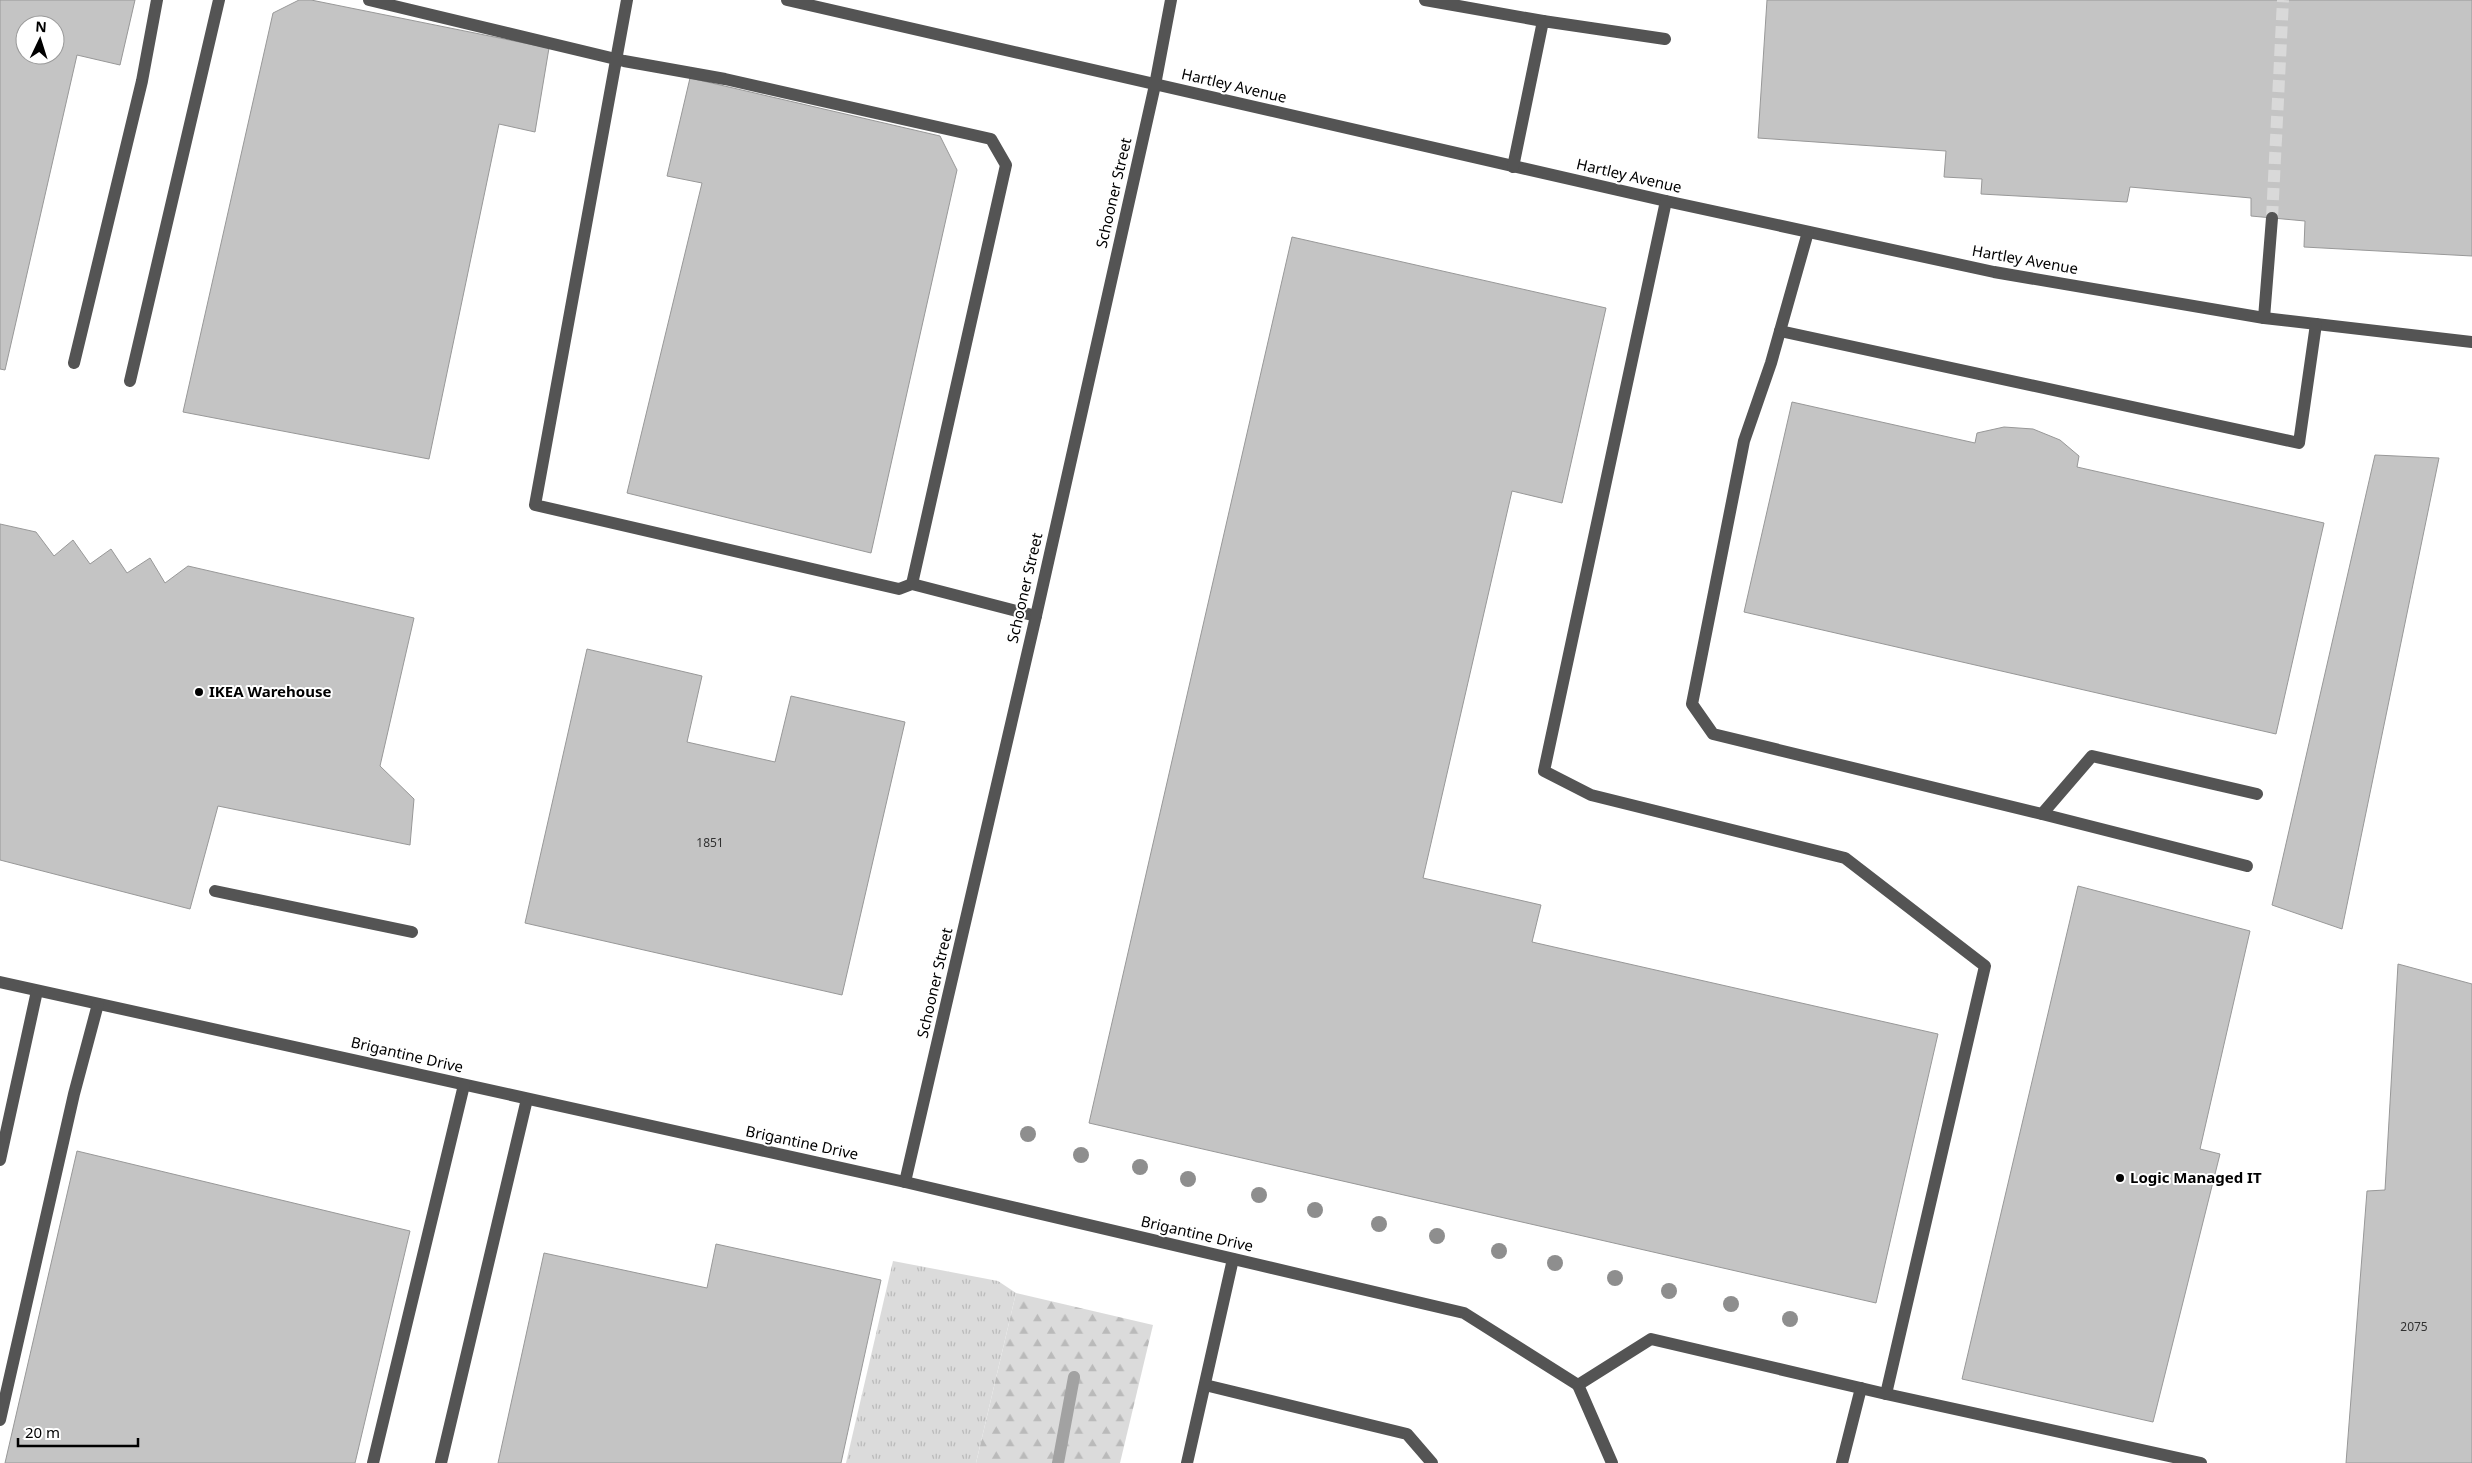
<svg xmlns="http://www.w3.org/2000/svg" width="2472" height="1463" font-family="'Noto Sans',sans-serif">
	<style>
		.grass { fill: url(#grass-tufts) }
		.forest { fill: url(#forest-firs) }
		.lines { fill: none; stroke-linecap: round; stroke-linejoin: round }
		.stream { stroke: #a2a2a2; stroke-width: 12 }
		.building { fill: #c4c4c4; stroke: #989898; fill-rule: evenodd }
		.minor-tunnel { stroke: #d9d9d9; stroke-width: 12; stroke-dasharray: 12 6; stroke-linecap: butt }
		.minor { stroke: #545454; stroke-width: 12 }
		.tree { fill: #8e8e8e }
		.poi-dot { fill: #000; stroke: #fff; stroke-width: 2 }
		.labels { text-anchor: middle; stroke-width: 4; stroke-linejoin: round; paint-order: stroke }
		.number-label { font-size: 12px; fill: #313131 }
		.street-label { font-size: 15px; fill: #000; stroke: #fff }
		.poi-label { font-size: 15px; font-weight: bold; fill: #000; stroke: #fff; text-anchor: start }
	</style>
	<defs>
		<pattern id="grass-tufts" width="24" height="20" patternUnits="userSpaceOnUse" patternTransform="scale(1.25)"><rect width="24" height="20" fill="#dbdbdb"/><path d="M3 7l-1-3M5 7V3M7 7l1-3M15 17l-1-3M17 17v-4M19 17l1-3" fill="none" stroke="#bababa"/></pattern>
		<pattern id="forest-firs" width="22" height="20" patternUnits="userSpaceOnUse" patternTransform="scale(1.25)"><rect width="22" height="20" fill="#dbdbdb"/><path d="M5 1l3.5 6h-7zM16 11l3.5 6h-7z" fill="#bababa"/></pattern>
	</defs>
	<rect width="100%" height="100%" fill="#fff"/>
	<path class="grass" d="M893,1261L998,1281L1016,1293L976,1463H846Z"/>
	<path class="forest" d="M1016,1293L1153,1325L1120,1463H976Z"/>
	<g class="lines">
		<path class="stream" d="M1058,1463L1074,1377"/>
	</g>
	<g class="building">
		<path d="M0,0H135L120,65L77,55L5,370L0,369ZM25,25H55V55H25Z"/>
		<path d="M299,0H311L549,48L535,132L499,124L429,459L183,412L273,13Z"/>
		<path d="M1767,0H2472V256L2304,247L2305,221L2251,216V198L2130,187L2127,202L1981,194L1982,179L1944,177L1946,151L1758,138Z"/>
		<path d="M690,78L940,136L957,170L871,553L627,493L702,183L667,176Z"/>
		<path d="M1292,237L1606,308L1562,503L1512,491L1423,878L1541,905L1532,942L1938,1034L1876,1303L1089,1123Z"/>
		<path d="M1792,402L1975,443L1977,433L2004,427L2033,429L2060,440L2079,456L2077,467L2324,523L2276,734L1744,612Z"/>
		<path d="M2375,455L2439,458L2342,929L2272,905Z"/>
		<path d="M0,524L36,532L54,556L73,540L90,564L111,549L127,573L150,558L165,583L188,566L414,618L380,766L414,799L410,845L218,806L190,909L0,860Z"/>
		<path d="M587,649L702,676L687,742L775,762L791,696L905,722L842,995L525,923Z"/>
		<path d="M2078,886L2250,931L2200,1149L2220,1154L2153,1422L1962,1379Z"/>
		<path d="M2398,964L2472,984V1463H2346L2367,1191L2385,1190Z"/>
		<path d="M77,1151L410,1231L355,1463H5Z"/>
		<path d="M716,1244L881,1280L841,1463H498L544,1253L707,1288Z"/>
	</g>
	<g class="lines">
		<path class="minor-tunnel" d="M2272,218L2283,0"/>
		<g class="minor">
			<path d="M369,0L624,61L725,79L991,139L1006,165L912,584"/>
			<path d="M627,0L535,505L899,589L912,584L1036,616"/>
			<path d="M787,0L1666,201L1994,272L2264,318L2472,342"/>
			<path d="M1425,0L1543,21"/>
			<path d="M1513,167L1543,21L1665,39"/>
			<path d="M1666,201L1544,771L1591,795L1845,858L1985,966L1886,1394"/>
			<path d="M1808,232L1771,363L1744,441L1692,704L1713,734L2042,814L2092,756L2257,794"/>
			<path d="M2264,318L2272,218"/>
			<path d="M1780,331L2299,443L2316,324"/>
			<path d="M74,363L142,81L157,0"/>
			<path d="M130,381L219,0"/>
			<path d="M2042,814L2247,866"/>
			<path d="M215,891L412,932"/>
			<path d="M0,982L905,1182L1464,1313L1578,1385"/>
			<path d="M0,1160L37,991"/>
			<path d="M905,1182L1036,616L1155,85L1171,0"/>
			<path d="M1205,1385L1407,1434L1432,1463"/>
			<path d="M1578,1385L1651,1339L1886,1394L2201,1463"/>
			<path d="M1578,1385L1612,1463"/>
			<path d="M0,1420L74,1094L98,1004"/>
			<path d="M373,1463L464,1085"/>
			<path d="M441,1463L527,1099"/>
			<path d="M1187,1463L1233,1259"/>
			<path d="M1842,1463L1861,1388"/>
		</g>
	</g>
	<g class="tree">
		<circle cx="1028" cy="1134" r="8"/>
		<circle cx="1081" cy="1155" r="8"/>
		<circle cx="1140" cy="1167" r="8"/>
		<circle cx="1188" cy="1179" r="8"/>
		<circle cx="1259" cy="1195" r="8"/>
		<circle cx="1315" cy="1210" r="8"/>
		<circle cx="1379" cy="1224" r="8"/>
		<circle cx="1437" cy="1236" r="8"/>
		<circle cx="1499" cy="1251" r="8"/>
		<circle cx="1555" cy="1263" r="8"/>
		<circle cx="1615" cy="1278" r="8"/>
		<circle cx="1669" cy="1291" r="8"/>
		<circle cx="1731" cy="1304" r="8"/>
		<circle cx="1790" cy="1319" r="8"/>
	</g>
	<g class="poi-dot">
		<circle cx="199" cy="692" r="5"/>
		<circle cx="2120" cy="1178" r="5"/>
	</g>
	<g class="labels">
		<g class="number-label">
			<text x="710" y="847">1851</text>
			<text x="2414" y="1331">2075</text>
		</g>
		<g class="street-label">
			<text transform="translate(1234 86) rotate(13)" y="5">Hartley Avenue</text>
			<text transform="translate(1629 176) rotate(13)" y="5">Hartley Avenue</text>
			<text transform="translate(1114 193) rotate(-77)" y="5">Schooner Street</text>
			<text transform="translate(2025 260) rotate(10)" y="5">Hartley Avenue</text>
			<text transform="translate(1025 588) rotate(-77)" y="5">Schooner Street</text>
			<text transform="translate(935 983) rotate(-77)" y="5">Schooner Street</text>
			<text transform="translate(407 1055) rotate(13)" y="5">Brigantine Drive</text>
			<text transform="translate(802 1143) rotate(12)" y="5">Brigantine Drive</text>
			<text transform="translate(1197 1234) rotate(13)" y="5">Brigantine Drive</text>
		</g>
		<g class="poi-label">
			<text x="209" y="697">IKEA Warehouse</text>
			<text x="2130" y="1183">Logic Managed IT</text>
		</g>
	</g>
	<g transform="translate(40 40) rotate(4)"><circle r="24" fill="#ffffff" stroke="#999999"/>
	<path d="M0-4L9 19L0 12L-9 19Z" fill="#000000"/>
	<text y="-8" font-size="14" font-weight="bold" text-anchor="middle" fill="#000000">N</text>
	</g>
	<path d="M18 1438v8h120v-8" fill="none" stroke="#000000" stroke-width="2.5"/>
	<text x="25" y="1438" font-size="15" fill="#000000" stroke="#ffffff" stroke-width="4" paint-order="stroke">20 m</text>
</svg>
